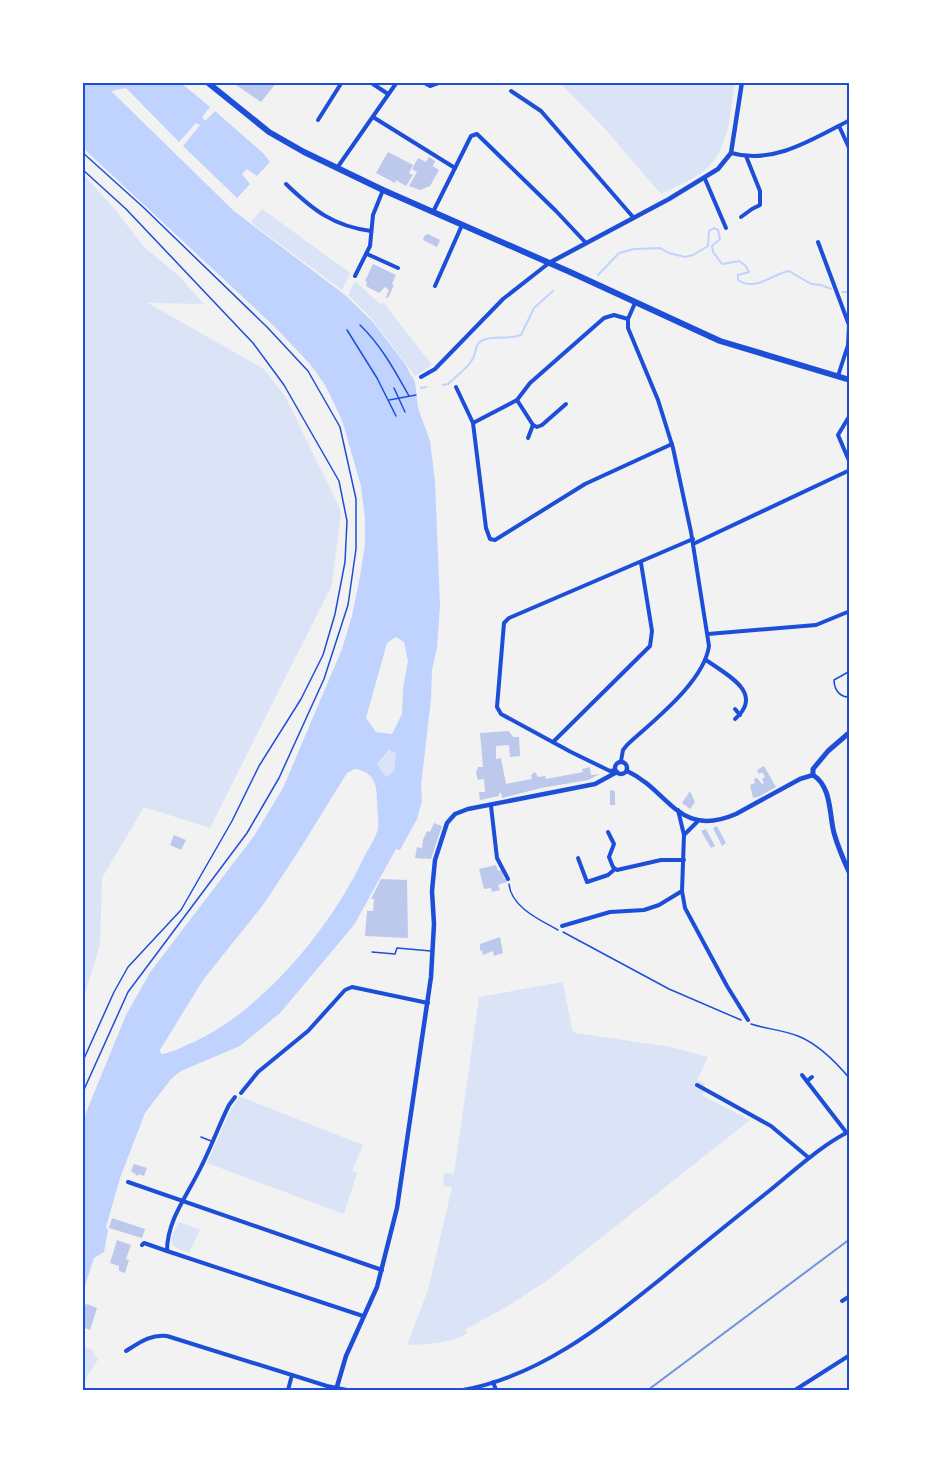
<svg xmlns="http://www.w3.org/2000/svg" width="932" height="1473" font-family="Lato,sans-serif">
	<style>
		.green { fill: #dbe4f7 }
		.water { fill: #bfd3fe; fill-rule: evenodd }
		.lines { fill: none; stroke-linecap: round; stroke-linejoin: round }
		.stream { stroke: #bfd3fe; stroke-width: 2 }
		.building { fill: #bdc9ec }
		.path { stroke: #1d4ed8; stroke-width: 1.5 }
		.service { stroke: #1d4ed8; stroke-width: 1.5 }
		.minor { stroke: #1d4ed8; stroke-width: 4 }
		.tertiary { stroke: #1d4ed8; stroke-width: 4.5 }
		.secondary { stroke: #1d4ed8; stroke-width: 5 }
		.primary { stroke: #1d4ed8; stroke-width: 6 }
		.rail { stroke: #7290e2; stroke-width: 2 }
		.neatline { fill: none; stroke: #1d4ed8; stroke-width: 2 }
	</style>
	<rect width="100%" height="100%" fill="#f2f2f2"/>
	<g class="green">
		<path d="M560,83H735C730,112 730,147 706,169C693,180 676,186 661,194L606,130Z"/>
		<path d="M83,174L114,208L144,247L179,276L204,304L148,303L264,369L285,396L341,511L332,585L210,828L144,807L102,878L100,945L83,999Z"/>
		<path d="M262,209L349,272L350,274L342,290L254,225L251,221Z"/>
		<path d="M355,281L380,304L383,302L432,365L415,376L373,320L348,295Z"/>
		<path d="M390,750L396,753L394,772L386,777L377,764Z"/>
		<path d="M563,982L572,1029L576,1033L671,1047L708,1057L697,1080L705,1084L703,1096L750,1120L549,1279L508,1306L466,1329L467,1334C447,1344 428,1344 407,1345L428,1290L452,1187L443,1186L444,1173L454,1174L479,997Z"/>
		<path d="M239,1096L363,1145L352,1171L357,1173L344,1214L207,1163L228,1115Z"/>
		<path d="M179,1222L200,1230L189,1253C167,1246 168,1241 179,1222Z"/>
		<path d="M83,1348L92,1349L95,1356L99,1358L83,1383Z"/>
	</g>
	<path class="water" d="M120,82L181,83L210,107L202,117L205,121L215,111L263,153L270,162L257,176L247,169L242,174L250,184L237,198L183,146L200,125L196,123L179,142L126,88L111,91L234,211L345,295L373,322L405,364L415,382L418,408L430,441L435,481L440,605L437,647L432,670L431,699L421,785L422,801L417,819L400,850L396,849L354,925L280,1013L240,1046L181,1071L171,1079L145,1113L120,1178L106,1227L108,1230L104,1252L94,1258L83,1292V1120L126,1015L151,971L254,836L283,788L342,649L352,616L360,576L365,544V519L361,486L342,420L325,385L310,364L275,327L83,148V83H101L105,85ZM396,637L404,642L408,661L403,688L402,714L392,734L376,732L366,718L387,643ZM389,750L396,753L394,771L386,777L377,764ZM354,769C373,771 377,783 377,800C377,809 379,819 378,828C376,838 367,851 362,861C330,929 258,1016 187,1045C178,1049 170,1053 161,1054L160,1050L203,980L263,905L298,852L347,773Z"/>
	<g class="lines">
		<g class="stream">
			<path d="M598,275L619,253L634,249L660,248L669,253L685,257L693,255L708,246L709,231L714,228L718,230L720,239L712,246L713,252L722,264L739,261L745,265L749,272L738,275V280C755,292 772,274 789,271L811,284L821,285L831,289"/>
			<path d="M842,292H847L850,288"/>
			<path d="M443,385L448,384C455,377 467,369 472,360C477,353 474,344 483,340C496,335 508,340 521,335L534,308L553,291"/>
			<path d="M421,388L426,387"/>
		</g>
	</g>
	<g class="building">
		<path d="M238,82H277L261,102L236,85Z"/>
		<path d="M388,152L413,165L409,173L413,175L406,186L396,180L395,183L376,173Z"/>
		<path d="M429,157L435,161L433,166L439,170L430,186L420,190L409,186L417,172L412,169L418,158L426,162Z"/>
		<path d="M428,234L440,240L437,247L423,240L425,235Z"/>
		<path d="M373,264L396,275L392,284L394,285L388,298L386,297L389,290L385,287L379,293L366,286L367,282L365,281Z"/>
		<path d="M509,731L513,737H519L520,756L510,757L509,745L496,746V759L501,758L506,784L532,779L531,775L535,772L538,777L545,776L546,779L583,772L582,769L590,767L591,775L600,774L588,780L541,788L502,798L501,793H499V796L480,800L479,792H485L484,779L478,780L476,773L478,767H483L480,733Z"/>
		<path d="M764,766L776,787L758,797L753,798L750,785L755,783L754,779L757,778L762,784L764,783L762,779L765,777L762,772L759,774L757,770Z"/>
		<path d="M610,790L615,791V805H610Z"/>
		<path d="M690,791L695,802L690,809L682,803Z"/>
		<path d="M434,823L442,826L431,859L415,858L417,847L422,848L423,840L427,831L430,832Z"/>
		<path d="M717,826L726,843L722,846L713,828Z"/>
		<path d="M706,829L715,846L711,848L701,831Z"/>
		<path d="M174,835L186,840L181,850L170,845Z"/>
		<path d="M496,865L498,871L502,870L504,879L506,878L507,882L498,885L500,890L492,892L491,888L484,889L479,869Z"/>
		<path d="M381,879L407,880L408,938L365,936L367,911H373L374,899H371Z"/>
		<path d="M500,937L503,953L494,956L493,951L483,955L482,950L480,951V944Z"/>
		<path d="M134,1164L147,1168L144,1176L139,1174L138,1176L131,1171Z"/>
		<path d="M112,1218L145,1229L142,1238L109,1228Z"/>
		<path d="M117,1240L131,1245L126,1259L129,1260L125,1273L119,1271V1266L110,1263Z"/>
		<path d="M87,1304L97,1308L90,1330L82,1327V1306Z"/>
	</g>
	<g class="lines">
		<g class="path">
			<path d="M82,152L143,207L267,327L308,371L340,427L356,499V549L348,605L324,679L279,778L247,833L128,992L82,1094"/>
			<path d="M82,169L126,209L253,343L284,385L339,481L347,521L345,562L335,614L323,655L301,699L259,766L232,821L181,910L128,967L114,992L82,1063"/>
			<path d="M360,325C381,345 395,371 409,396"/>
			<path d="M347,330L377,378L396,416"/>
			<path d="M394,388L405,412"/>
			<path d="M389,400L416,395"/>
			<path d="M509,884C511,907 540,920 558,930"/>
			<path d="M563,932L669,989L741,1020"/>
			<path d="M751,1024C766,1029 783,1030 798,1036C818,1044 836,1062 850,1079"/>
		</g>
		<g class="service">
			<path d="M850,671L834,680C834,688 838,695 846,697L850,695"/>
			<path d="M372,952L395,954L397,948L431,951"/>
			<path d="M201,1137L211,1141"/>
		</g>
		<g class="minor">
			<path d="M370,82L388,94"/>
			<path d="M423,82L430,86L441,82"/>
			<path d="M511,91L541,111L633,217"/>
			<path d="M373,117L455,168"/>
			<path d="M318,120L342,82"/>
			<path d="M839,126L850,150"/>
			<path d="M731,153C774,165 813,139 850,120"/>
			<path d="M337,168L397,82"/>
			<path d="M705,179L726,228"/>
			<path d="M286,184C313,210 333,226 371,231"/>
			<path d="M433,212L471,136L477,134L556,211L586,243"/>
			<path d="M741,217L752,209L760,205V191L746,156"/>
			<path d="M818,242L849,325L848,345L838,376"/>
			<path d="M367,254L398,268"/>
			<path d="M355,276L370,246L373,215L383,190"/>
			<path d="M435,286L462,225"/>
			<path d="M421,377L435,369L503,299L549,263"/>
			<path d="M456,387L473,423L486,528L490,539L495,540L585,484L672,444"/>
			<path d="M517,400L533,425L537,427L542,425L566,404"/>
			<path d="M850,415L838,435L850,463"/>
			<path d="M473,423L517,400L530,383L604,318L614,315L628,319"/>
			<path d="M528,438L533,425"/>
			<path d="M693,544L850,470"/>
			<path d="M708,634L816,625L850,611"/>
			<path d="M706,660C727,675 765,693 735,719"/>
			<path d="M735,709L740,715"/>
			<path d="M553,742L650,646L652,631L641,563"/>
			<path d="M621,761L623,750L627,745C653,721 704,682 709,646L691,532L673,448L658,400L628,328V319L635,303"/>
			<path d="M615,770L610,771L571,752L501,714L497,707L504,623L509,618L693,539"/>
			<path d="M491,806L497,858L508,879"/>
			<path d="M678,810L684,835L682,891L685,908L727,986L748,1020"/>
			<path d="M608,832L614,844L609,857L613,867L617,870L661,860H684"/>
			<path d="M684,835L697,822"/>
			<path d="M578,858L587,882L608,875L615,869"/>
			<path d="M562,926L610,912L644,910L659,905L682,891"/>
			<path d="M802,1075L846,1132"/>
			<path d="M807,1081L812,1077"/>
			<path d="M697,1085L771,1126L809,1158"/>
			<path d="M241,1093L258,1072L308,1031L345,990L352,987L428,1003"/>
			<path d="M128,1182L382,1270"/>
			<path d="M142,1245L144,1243L167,1251L363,1316"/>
			<path d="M167,1251C167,1219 189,1193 202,1165C212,1145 219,1125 229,1105L235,1097"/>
			<path d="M842,1301L850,1296"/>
			<path d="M126,1351C139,1343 150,1334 167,1336L327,1386L347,1390"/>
			<path d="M493,1382L496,1390"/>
			<path d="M288,1390L292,1375"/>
			<path d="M463,1390C541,1376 603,1325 663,1277C698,1248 734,1219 769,1191C795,1170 820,1146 850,1131"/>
			<path d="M795,1390L850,1355"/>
		</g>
		<g class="tertiary">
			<path d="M549,263L669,199L718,169L731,153L742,82"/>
			<circle cx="621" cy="768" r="6"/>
			<path d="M627,771C670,791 678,839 736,814L800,779L813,775"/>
			<path d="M336,1390L346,1356L377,1287L397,1208L431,977L434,924L432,891L435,860L447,823L455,814L468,809L595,784L617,772"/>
		</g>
		<path class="secondary" d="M850,732L828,751L813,769V775C832,787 829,814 834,833C838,847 844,861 850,874"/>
		<path class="primary" d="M207,82L269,132L304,152L383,190L570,272L720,341L850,380"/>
		<path class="rail" d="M648,1390L850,1239"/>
	</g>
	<rect width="932" height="1473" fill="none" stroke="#ffffff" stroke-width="168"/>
	<rect x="84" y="84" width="764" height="1305" class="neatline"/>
</svg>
